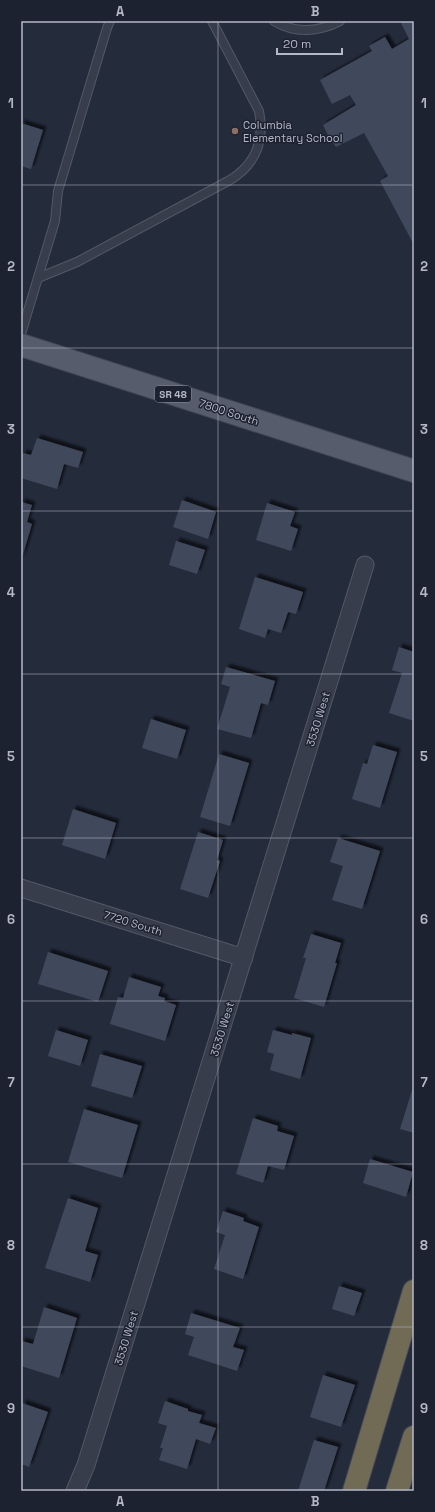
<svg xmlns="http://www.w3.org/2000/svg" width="435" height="1512" font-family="'Space Grotesk',sans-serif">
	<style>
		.building { fill: #41485b; filter: url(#shadow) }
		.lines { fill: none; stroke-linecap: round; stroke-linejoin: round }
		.service-casing { stroke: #535867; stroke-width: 10 }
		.minor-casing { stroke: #535867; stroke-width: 19 }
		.primary-casing { stroke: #414655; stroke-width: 24 }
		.motorway-casing { stroke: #434857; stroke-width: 24 }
		.service { stroke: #383d4c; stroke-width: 8 }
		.minor { stroke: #383d4c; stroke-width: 17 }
		.primary { stroke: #565c6c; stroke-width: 22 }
		.motorway { stroke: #716b56; stroke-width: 22 }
		.grid { fill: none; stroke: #b4b8c7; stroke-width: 1; stroke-opacity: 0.55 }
		.education-dot { fill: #8d6e63; stroke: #1d2231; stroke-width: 1.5 }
		.labels { text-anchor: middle; stroke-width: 3; stroke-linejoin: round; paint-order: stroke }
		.shield { fill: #1d2231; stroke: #878b9a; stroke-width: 1 }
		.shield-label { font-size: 10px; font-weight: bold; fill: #b4b8c7 }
		.poi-label { font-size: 11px; fill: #b4b8c7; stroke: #1d2231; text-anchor: start }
		.street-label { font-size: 11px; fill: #b4b8c7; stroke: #1d2231 }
		.neatline { fill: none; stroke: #b4b8c7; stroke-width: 1.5 }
		.grid-label { font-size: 13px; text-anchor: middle; font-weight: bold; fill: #b4b8c7 }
	</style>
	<defs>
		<filter id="shadow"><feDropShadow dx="3.5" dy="-3.5" stdDeviation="1" flood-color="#0009"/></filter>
	</defs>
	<rect width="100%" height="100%" fill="#242b3b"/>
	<g class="building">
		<path d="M405,21H414V245L380,181L388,176L364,133L336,147L329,137L323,125L356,105L350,95L332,104L320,80L372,51L369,46L385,37L392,49L409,39L401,23Z"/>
		<path d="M21,123L43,130L31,169L21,166Z"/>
		<path d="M37,438L83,452L78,468L64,464L57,489L21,478V458L23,453L31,455Z"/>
		<path d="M182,500L216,512L208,539L173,527Z"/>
		<path d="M21,502L32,505L27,522L32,524L21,561Z"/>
		<path d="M267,503L295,512L290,526L298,529L291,551L256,540Z"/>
		<path d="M176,541L205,550L197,574L169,565Z"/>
		<path d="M255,577L303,592L296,614L288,612L281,633L268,629L265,638L239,629Z"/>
		<path d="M399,647L414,652V721L389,713L402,673L392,670Z"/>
		<path d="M226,667L275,681L268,705L261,703L251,738L217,729L230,687L221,684Z"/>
		<path d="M151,719L186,730L177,759L142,748Z"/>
		<path d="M373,745L397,752L380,808L352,799L363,763L367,764Z"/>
		<path d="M219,754L249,763L230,826L200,817Z"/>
		<path d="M73,809L116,823L105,859L62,845Z"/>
		<path d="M198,832L223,840L217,860L220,861L208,898L180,889Z"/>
		<path d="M338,838L380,851L362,909L332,900L343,866L330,862Z"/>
		<path d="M311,934L341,943L335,963H337L324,1007L294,998L306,958H303Z"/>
		<path d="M48,952L108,971L98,1002L38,984Z"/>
		<path d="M129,977L161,987L158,996L165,998L164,1001L176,1005L165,1041L110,1024L118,997L123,998Z"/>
		<path d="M56,1030L88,1040L80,1066L48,1056Z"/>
		<path d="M273,1030L292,1035V1033L311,1038L300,1079L270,1070L274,1054L267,1052Z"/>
		<path d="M100,1054L142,1066L132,1098L91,1086Z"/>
		<path d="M414,1084V1133L400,1129Z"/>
		<path d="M84,1109L138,1125L122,1178L68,1162Z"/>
		<path d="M253,1118L278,1126L277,1131L294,1136L284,1170L268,1166L263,1183L236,1174Z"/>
		<path d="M370,1159L413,1172L406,1197L363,1183Z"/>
		<path d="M68,1198L98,1208L85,1251L98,1255L90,1282L45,1268Z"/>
		<path d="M223,1211L244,1218L243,1221L259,1227L243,1279L214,1269L225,1235L216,1232Z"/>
		<path d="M339,1286L362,1293L354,1316L332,1309Z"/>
		<path d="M44,1307L77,1318L59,1378L21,1366V1341L33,1344Z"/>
		<path d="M191,1313L240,1328L233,1347L244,1350L237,1371L188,1355L194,1337L185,1334Z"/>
		<path d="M323,1375L355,1385L341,1427L310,1417Z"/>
		<path d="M165,1401L188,1409V1411L202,1415L199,1423L216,1428L210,1444L196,1439L187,1469L159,1460L163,1448H160L167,1426L158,1423Z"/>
		<path d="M22,1403L48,1412L29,1467L21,1464Z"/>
		<path d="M314,1440L338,1447L324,1491H298Z"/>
	</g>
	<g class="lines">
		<g class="service-casing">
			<g id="service">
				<path d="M274,21C295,34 319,32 340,21"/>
				<path d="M38,278L77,262L230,180C256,164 265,141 259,111L212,21"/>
				<path d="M21,334L55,221L58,191L107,28L110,21"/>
			</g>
		</g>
		<g class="minor-casing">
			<g id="minor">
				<path d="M21,888L244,958"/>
				<path d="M75,1491L86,1465L365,565"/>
			</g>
		</g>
		<g class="primary-casing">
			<path id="primary" d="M21,345L414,471"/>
		</g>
		<g class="motorway-casing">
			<g id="motorway">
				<path d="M354,1491L414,1291"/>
				<path d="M397,1491L414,1437"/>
			</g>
		</g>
		<use href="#service" class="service"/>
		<use href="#minor" class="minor"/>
		<use href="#primary" class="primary"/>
		<use href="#motorway" class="motorway"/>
	</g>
	<path class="grid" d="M218,21V1491M21,185H414M21,348H414M21,511H414M21,674H414M21,838H414M21,1001H414M21,1164H414M21,1327H414"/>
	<circle class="education-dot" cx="235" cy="131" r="4"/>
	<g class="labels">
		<rect class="shield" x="155" y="386" width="36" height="16" rx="3"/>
		<g class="shield-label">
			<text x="173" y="398">SR 48</text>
		</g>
		<g class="poi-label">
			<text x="243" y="129">Columbia<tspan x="243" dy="13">Elementary School</tspan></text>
		</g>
		<g class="street-label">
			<text transform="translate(229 412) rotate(18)" y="4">7800 South</text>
			<text transform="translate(318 719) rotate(-73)" y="4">3530 West</text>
			<text transform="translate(133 923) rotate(17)" y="4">7720 South</text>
			<text transform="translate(222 1029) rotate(-73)" y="4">3530 West</text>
			<text transform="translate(126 1338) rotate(-73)" y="4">3530 West</text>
		</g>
	</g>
	<rect width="435" height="1512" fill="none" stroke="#1d2231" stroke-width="44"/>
	<path d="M277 48v6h65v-6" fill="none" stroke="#b4b8c7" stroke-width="2"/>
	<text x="283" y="48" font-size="12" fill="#b4b8c7" stroke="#1d2231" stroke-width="3" paint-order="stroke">20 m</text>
	<rect x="22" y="22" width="391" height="1468" class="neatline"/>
	<g class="grid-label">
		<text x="120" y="16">A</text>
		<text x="315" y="16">B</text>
		<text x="11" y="108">1</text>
		<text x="424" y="108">1</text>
		<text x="11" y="271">2</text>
		<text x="424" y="271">2</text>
		<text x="11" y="434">3</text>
		<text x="424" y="434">3</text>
		<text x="11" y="597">4</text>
		<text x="424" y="597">4</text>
		<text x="11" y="761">5</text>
		<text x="424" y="761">5</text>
		<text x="11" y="924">6</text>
		<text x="424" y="924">6</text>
		<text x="11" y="1087">7</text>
		<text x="424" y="1087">7</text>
		<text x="11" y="1250">8</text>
		<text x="424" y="1250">8</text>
		<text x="11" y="1413">9</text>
		<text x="424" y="1413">9</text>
		<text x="120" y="1506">A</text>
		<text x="315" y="1506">B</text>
	</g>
</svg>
